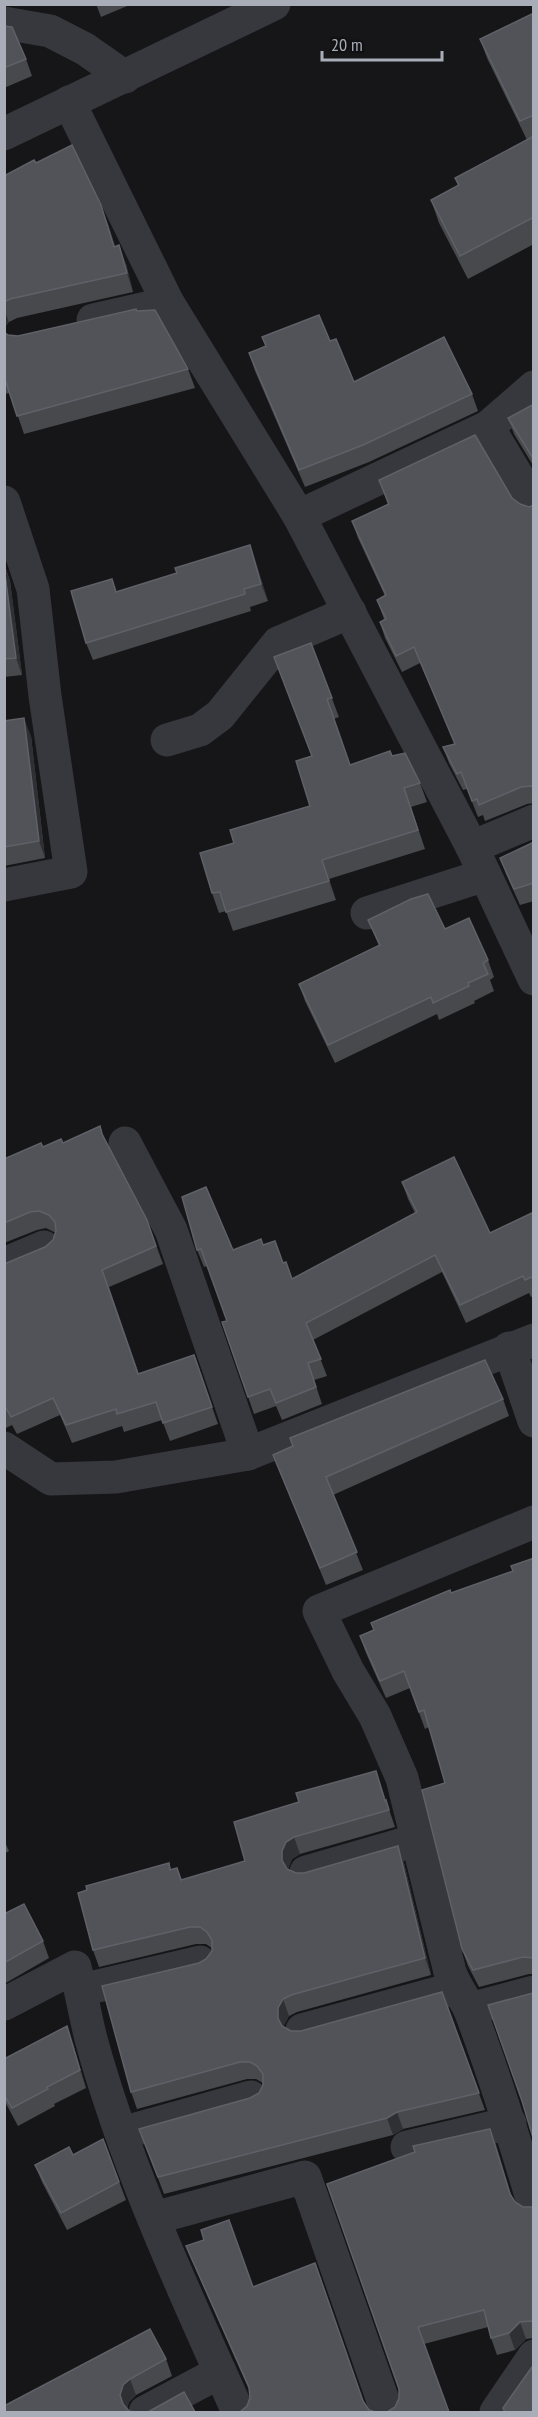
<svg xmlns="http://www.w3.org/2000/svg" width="538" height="2417" font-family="'PT Sans Narrow',sans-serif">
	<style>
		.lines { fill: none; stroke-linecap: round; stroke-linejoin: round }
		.minor { stroke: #37383d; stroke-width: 33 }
		.wall { fill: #47494d }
		.shaded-wall { fill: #2f3033 }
		.building { fill: #525359; stroke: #5f6168; stroke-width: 1.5 }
	</style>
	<rect width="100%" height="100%" fill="#161618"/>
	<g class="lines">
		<g class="minor">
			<path d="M4,23L50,31L85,49L125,77"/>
			<path d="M69,102L168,303L299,516L472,847L534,979"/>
			<path d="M4,134L274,4"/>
			<path d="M93,320L168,303"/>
			<path d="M488,427L534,504"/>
			<path d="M4,502L33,589L45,696L71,872L4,885"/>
			<path d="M299,516L488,427L534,387"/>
			<path d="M167,740L200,730L220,715L278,643L350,612"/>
			<path d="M472,847L534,821"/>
			<path d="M367,913L485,875"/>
			<path d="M125,1143L171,1230L248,1454"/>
			<path d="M4,1264L44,1247"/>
			<path d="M509,1348L534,1421"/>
			<path d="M4,1448L51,1479L116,1477L248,1454L534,1340"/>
			<path d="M534,1522L319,1611L348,1671L375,1716L402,1778L450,1972C455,1987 466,1999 471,2013C495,2076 515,2141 534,2206"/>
			<path d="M306,1872L417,1840"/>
			<path d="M81,1990L200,1962"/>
			<path d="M4,2004L75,1967C81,1991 85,2015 91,2039C126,2167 184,2291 238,2412"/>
			<path d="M470,2009L534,1992"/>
			<path d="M302,2030L456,1988"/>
			<path d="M122,2133L251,2097"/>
			<path d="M407,2147L510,2123"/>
			<path d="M154,2218L305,2177L387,2412"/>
			<path d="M145,2412L220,2372"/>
			<path d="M496,2412L534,2356"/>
		</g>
	</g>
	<g class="wall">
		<path d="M96,4H132L101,17Z"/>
		<path d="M534,13V244L468,279L439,223L431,200L458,186L455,178L527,140L487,58L480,39Z"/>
		<path d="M4,26L26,59L32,76L4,88Z"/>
		<path d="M36,163L108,224L115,246L126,264L133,292L17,318L9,322L4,328V176Z"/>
		<path d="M137,311L188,369L195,388L24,434L10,393L4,394V332L8,335L18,336Z"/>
		<path d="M330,341L354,382L472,394L478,411L369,462L305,487L255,371L249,353Z"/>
		<path d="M534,404V467L514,434L508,418Z"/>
		<path d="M379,480L512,498L520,504L529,507L534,505V803L527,804L485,821L483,815L478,817L467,789L463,790L449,763L443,747L455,744L420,663L402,672L385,638L380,622L384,619L377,600L385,596L358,538L352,521L388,505Z"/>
		<path d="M250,545L268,601L250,607L251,611L93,660L86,643L112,579L116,592L177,573Z"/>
		<path d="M4,563L10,581L22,675L4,677Z"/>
		<path d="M311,643L339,717L334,719L350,765L392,756L420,783L427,802L411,807L425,849L329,879L336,900L233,931L226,911L219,913L212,893L234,843L310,806L312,756Z"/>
		<path d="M4,721L31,736L45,858L4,866Z"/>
		<path d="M534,842V901L520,905L506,874L500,858Z"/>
		<path d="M368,920L445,929L488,960L494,977L490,980L494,991L474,1001L475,1003L439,1020L437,1014L335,1063L305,1001L299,984L379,946Z"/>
		<path d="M100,1126L105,1140L147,1220L163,1264L109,1287L139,1374L194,1355L218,1424L170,1441L162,1420L124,1432L122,1426L72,1443L60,1415L17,1434L12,1425L6,1428L4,1425V1264L45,1247L53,1240L56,1233L46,1228L37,1230L4,1243V1159L43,1147L63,1143Z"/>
		<path d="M402,1182L490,1233L534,1212V1296L531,1297L529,1293L466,1323L442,1272L313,1340L327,1376L314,1380L322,1404L282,1420L276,1406L254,1414L222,1322L227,1321L207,1266L204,1267L197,1250L182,1197L233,1250L263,1245L283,1263L292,1279L415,1213L408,1199Z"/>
		<path d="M503,1399L509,1416L333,1495L363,1570L326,1585L273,1455Z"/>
		<path d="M534,1558V1974H529L479,1987L468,1966L462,1949L445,1783L429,1727L425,1729L410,1688L386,1698L366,1653L360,1636L451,1593L513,1571Z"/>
		<path d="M376,1771L395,1827L300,1854L292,1859L288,1869L296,1873H304L398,1846L404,1863L431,1975L297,2012L289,2016L284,2025V2027L291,2031H301L442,1992L485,2110L403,2129L393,2135L164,2194L139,2129L250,2098L259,2093L263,2085V2083L256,2079H247L137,2109L131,2092L199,1963L206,1959L212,1951V1948L206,1944H196L99,1967L93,1950L169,1863L171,1869L177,1868L182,1880L245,1861L299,1802Z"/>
		<path d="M4,1840L9,1851L4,1854Z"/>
		<path d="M4,1914L43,1941L49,1958L4,1984Z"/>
		<path d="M73,2044L86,2088L54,2104L55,2106L18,2126L4,2100V2059Z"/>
		<path d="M490,2129L496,2145L512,2198L515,2202L523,2207H534V2338L526,2339L515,2350L497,2355L491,2338L488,2327L424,2344L395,2407L399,2398V2389L327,2184Z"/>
		<path d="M103,2139L126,2200L67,2230L42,2182L35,2165L73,2155Z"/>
		<path d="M186,2246L253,2287L364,2402L369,2410L247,2406L250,2398V2392L193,2263Z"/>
		<path d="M166,2359L172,2376L136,2395L129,2402L127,2409L129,2411L4,2412Z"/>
	</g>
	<g class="shaded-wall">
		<path d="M101,205L108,224L121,266L114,247Z"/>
		<path d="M119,245L126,264L133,292L127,273Z"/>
		<path d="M4,310L9,322L4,328Z"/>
		<path d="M250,545L256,562L268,601L261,584Z"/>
		<path d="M4,563L10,581L22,675L16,658Z"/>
		<path d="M24,718L31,736L45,858L39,841Z"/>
		<path d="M322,860L329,879L336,900L329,881Z"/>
		<path d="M376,1771L382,1788L389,1810L385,1801Z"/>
		<path d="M294,1837L300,1854L292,1859L288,1868V1877L282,1860V1851L286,1842Z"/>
		<path d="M398,1846L404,1863L431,1975L425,1958Z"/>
		<path d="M283,1999L289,2016L284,2025V2035L278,2018V2008Z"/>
		<path d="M67,2026L73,2044L86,2088L80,2070Z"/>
		<path d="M397,2112L403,2129L393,2135L387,2118Z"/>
		<path d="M490,2129L496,2145L516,2211L510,2194Z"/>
		<path d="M520,2322L526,2339L515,2350L509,2333Z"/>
		<path d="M130,2379L136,2395L129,2402L126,2412L120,2395L123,2385Z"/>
	</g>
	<g class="building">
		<path d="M534,13V115L520,121L480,39Z"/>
		<path d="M4,26L12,27L26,59L4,68Z"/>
		<path d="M534,136V217L460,256L431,200L459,185L455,178Z"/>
		<path d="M72,145L101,205L114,247L119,245L127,273L10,299L4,302V176L34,160L36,163Z"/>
		<path d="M136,309L137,311L155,310L188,369L17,416L4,376V332L8,335L18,336Z"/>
		<path d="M319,315L330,341L336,339L354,382L444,337L472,394L363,445L299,470L249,353L266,346L262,337Z"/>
		<path d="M534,404V460L508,418Z"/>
		<path d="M475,435L512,498L520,504L529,507L534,505V788L531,786L521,787L479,805L477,799L472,801L461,772L457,774L443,747L455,744L414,647L396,656L380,622L386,619L377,600L386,595L352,521L389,504L379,480Z"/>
		<path d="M250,545L261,584L244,589L245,594L86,643L71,591L112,579L116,592L177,573L175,568Z"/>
		<path d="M4,567L16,658L4,659Z"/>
		<path d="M311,643L332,698L327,699L350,765L390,751L392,756L405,753L420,783L404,788L418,830L322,860L329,881L226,912L220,892L212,893L200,853L234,843L230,830L310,806L296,761L312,756L274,657Z"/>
		<path d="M24,718L39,841L4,847V721Z"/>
		<path d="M534,842V883L514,889L500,858Z"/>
		<path d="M428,894L445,929L469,918L488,960L483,963L488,974L468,983L469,986L433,1003L431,997L328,1045L299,984L380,945L368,920L411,899Z"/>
		<path d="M100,1126L102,1134L147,1220L156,1246L102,1270L138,1374L194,1355L212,1407L163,1423L156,1402L117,1414L116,1409L66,1425L53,1398L11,1417L6,1408H4V1264L45,1247L53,1240L56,1231L55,1222L49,1215L39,1211L30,1212L4,1223V1159L41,1143L43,1147L61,1139L63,1143Z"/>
		<path d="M454,1157L490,1233L534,1212V1276L525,1280L523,1276L460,1305L435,1255L306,1323L321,1359L308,1363L316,1387L276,1403L270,1389L248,1397L222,1322L227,1321L201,1249L197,1250L182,1197L206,1187L233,1250L261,1239L263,1245L275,1241L283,1263L286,1262L292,1279L417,1212L402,1182Z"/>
		<path d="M485,1360L503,1399L326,1477L357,1552L320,1568L273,1455L293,1446L290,1438Z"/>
		<path d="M534,1558V1958L523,1957L473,1970L462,1949L422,1790L445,1783L424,1710L419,1712L404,1671L380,1681L360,1636L374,1630L371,1623L450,1590L451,1593L513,1571L511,1566Z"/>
		<path d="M376,1771L385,1801L386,1800L389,1810L294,1837L286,1842L282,1851V1860L287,1869L296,1873H304L398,1846L425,1958L291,1995L283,1999L278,2008V2018L282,2026L291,2031H301L442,1992L479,2093L397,2112L387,2118L158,2177L139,2129L250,2098L259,2093L263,2085V2074L257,2066L250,2062H240L131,2092L102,1986L199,1963L206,1959L212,1951V1940L207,1932L200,1927H190L93,1950L78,1893L87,1890L86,1886L169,1863L170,1870L177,1868L181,1880L245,1861L234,1822L299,1802L296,1793Z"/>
		<path d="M24,1904L43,1941L4,1963V1914Z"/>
		<path d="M533,1993H534V2141L522,2101L488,2005Z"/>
		<path d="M67,2026L80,2070L47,2087L48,2089L12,2108L4,2095V2059Z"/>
		<path d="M490,2129L510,2194L515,2202L523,2207H534V2322L530,2321L520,2322L509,2333L491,2338L484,2310L418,2327L449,2412H387L395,2407L399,2398V2389L327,2184L415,2152L413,2146Z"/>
		<path d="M103,2139L119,2182L61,2213L35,2165L69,2147L73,2155Z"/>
		<path d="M229,2220L253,2287L315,2263L363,2401L369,2410L375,2412H241V2411L247,2406L250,2398L249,2387L186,2246L204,2240L201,2230Z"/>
		<path d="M150,2329L166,2359L130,2379L123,2385L120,2395L123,2404L129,2411L134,2412H4V2406Z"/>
		<path d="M534,2364V2412H505L503,2408Z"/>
		<path d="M184,2392L195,2412H144H148Z"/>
	</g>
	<rect width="538" height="2417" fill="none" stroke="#a8adb8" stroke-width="12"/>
	<path d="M322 51v9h120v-9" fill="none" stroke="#a8adb8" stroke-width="3"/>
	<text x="331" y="51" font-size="18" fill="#a8adb8" stroke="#111113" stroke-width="4.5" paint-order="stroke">20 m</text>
</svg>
